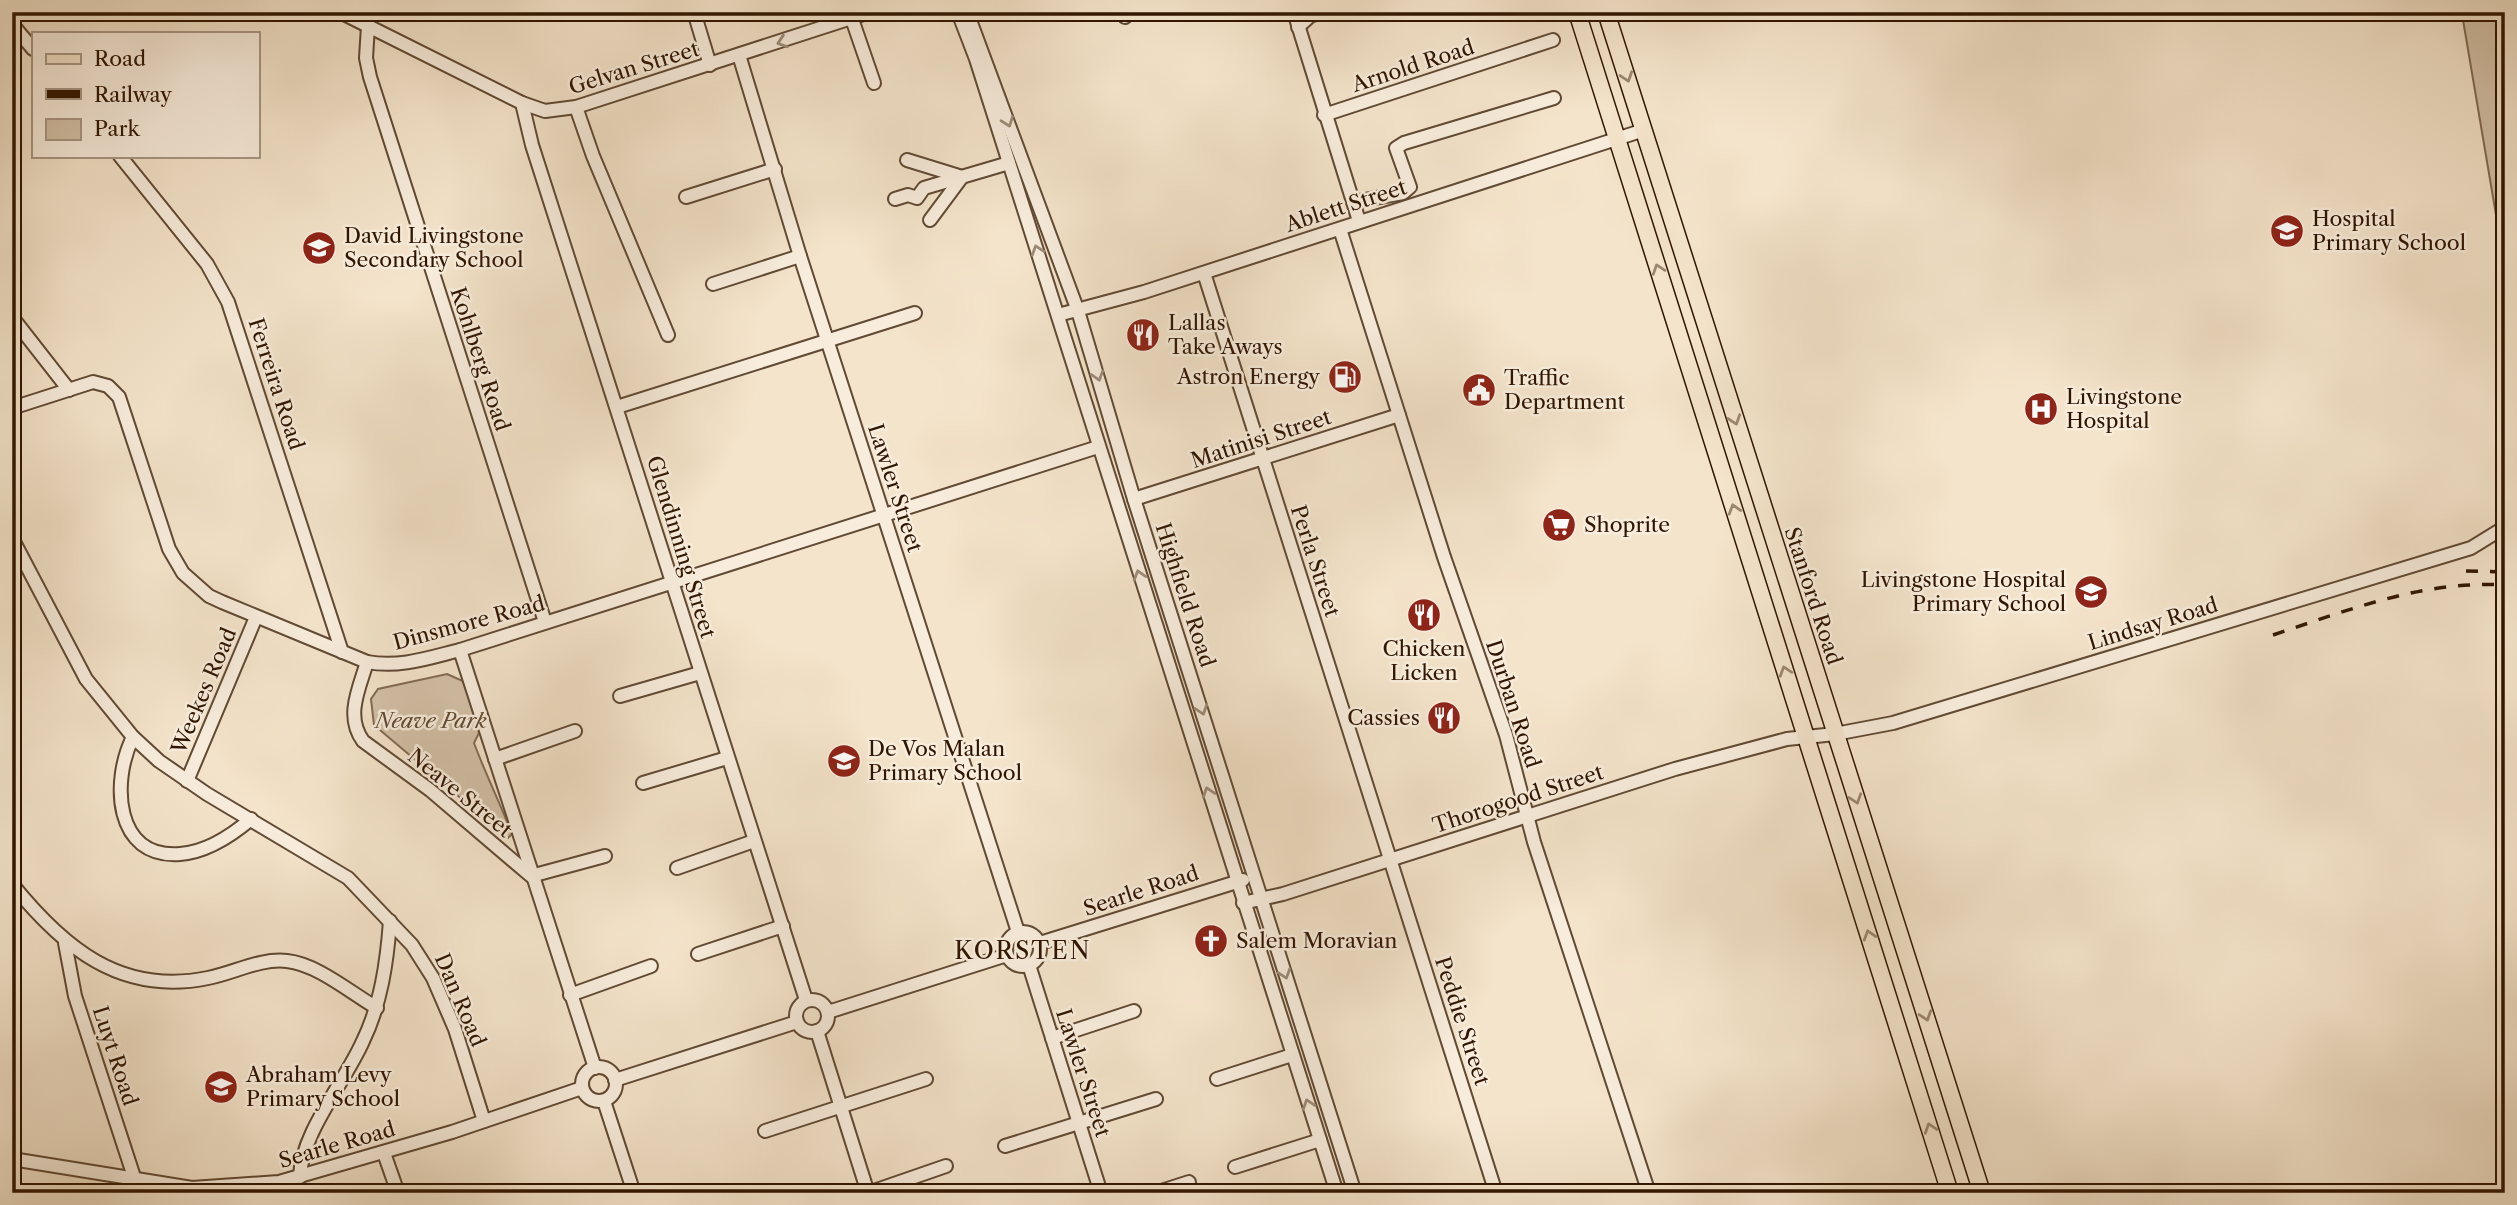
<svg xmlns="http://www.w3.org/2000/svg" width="2517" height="1205" font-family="'Libre Caslon Text',serif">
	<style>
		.green { fill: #d3c1a8; stroke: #826b54; stroke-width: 2 }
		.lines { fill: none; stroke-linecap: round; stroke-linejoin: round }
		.minor-casing { stroke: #614933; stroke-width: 16 }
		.major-casing { stroke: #301500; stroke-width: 19 }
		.minor { stroke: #f8eddd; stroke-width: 12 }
		.major { stroke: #f4e4cb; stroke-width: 16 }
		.rail { stroke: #301500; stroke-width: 3.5; stroke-dasharray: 12 12; stroke-linecap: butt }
		.oneway { stroke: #9e8c7a }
		.oneway2 { stroke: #9c8770 }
		.labels { text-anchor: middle; stroke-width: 5; stroke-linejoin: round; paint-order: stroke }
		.street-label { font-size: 21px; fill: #301500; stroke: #f8eddd }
		.poi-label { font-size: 21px; fill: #301500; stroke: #f8eddd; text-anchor: start }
		.park-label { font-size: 21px; font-style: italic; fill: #614932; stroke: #f8eddd }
		.quarter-label { font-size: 24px; letter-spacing: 2px; fill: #301500; stroke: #f8eddd }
	</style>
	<rect width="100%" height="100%" fill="#f4e4cb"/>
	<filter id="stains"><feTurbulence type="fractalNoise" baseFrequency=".00286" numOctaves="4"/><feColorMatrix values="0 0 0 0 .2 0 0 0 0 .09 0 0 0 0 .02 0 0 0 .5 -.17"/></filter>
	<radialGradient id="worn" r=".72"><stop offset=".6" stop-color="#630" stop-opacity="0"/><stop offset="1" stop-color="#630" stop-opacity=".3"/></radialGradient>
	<g class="green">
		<path d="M2472,12H2505V268L2462,14Z"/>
		<path d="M447,674L465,682L479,733L474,743C486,775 500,803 512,834L508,838L374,725L371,699L378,689Z"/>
	</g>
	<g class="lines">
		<g class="minor-casing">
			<g id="minor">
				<path d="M340,12L522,103L545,111L576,107L870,12"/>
				<path d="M694,12L710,65"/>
				<path d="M958,12L976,59L1337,1193"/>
				<path d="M967,12L1078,311L1134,499L1355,1193"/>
				<path d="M1123,12L1125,17"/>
				<path d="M1294,12L1359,221"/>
				<path d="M852,19L874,83"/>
				<path d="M12,24L33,49"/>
				<path d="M368,26L366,58L370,77L545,622"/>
				<path d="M1298,27L1310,16L1321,12"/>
				<path d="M739,55L800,256L1018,932"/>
				<path d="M522,103L532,145L806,1000"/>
				<path d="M576,107L593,156L668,335"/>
				<path d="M1324,115L1553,40"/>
				<path d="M120,156L207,264L228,302L342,652"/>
				<path d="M907,160L962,177L930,220"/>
				<path d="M686,197L775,169"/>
				<path d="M895,199L908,195L917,198L924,188L1009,163"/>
				<path d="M1353,202L1403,193L1410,187L1396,148L1404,143L1554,98"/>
				<path d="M1340,229L1444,557L1506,735L1534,842L1649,1193"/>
				<path d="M1204,273L1496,1193"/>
				<path d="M713,284L800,256"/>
				<path d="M1058,315L1144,292L1644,130"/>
				<path d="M12,317L69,390"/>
				<path d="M617,407L915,313"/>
				<path d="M12,408L93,382L108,386L119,397L169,549L183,573L209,596L222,602L367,662C400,668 428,658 460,650L1098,447"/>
				<path d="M1134,499L1399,415"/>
				<path d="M12,538L86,679L133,737L159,761L207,794L348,878L412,945L433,978L455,1029L484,1121"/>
				<path d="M460,650L595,1068"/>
				<path d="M367,662C359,689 345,716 363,741L430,790L531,876L605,856"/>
				<path d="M620,696L700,673"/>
				<path d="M133,737C111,781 114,859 180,854C207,852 231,836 251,819"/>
				<path d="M495,759L575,731"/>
				<path d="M187,781L256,617"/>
				<path d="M643,783L727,758"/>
				<path d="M677,868L754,841"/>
				<path d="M12,884C63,947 120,996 208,978C234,973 260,958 287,961C317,964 351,993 377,1008"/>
				<path d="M1243,903L1283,894L1675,769L1787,739L1835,734L1893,723L2471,548L2505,527"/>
				<circle cx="1023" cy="949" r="17"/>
				<path d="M65,943L75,996L135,1180L131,1193"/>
				<path d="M1040,943L1243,880"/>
				<path d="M698,954L783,926"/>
				<path d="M1029,965L1101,1193"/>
				<path d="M570,995L651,966"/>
				<circle cx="812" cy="1016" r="16"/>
				<path d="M828,1012L1007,955"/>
				<path d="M817,1031L868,1193L946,1166"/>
				<path d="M1052,1038L1134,1011"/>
				<circle cx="599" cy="1084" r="17"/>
				<path d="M1217,1079L1292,1055"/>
				<path d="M615,1080L797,1022"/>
				<path d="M604,1101L634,1193"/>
				<path d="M765,1131L926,1079"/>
				<path d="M1005,1146L1156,1099"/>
				<path d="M384,1153L398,1193"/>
				<path d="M12,1159L192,1188L279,1182L452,1132L582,1088"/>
				<path d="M1235,1167L1320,1140"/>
				<path d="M300,1177C301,1133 345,1082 363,1041C381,1004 387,962 390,921"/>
				<path d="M1155,1193L1189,1182"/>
			</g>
		</g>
		<g class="major-casing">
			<g id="major">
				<path d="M1577,12L1950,1193"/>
				<path d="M1606,12L1982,1193"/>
			</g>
		</g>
		<use href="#minor" class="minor"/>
		<use href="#major" class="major"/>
		<g class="rail">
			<path d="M2466,571L2505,572"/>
			<path d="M2273,635C2349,610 2423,580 2505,585"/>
		</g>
	</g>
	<defs><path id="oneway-chevron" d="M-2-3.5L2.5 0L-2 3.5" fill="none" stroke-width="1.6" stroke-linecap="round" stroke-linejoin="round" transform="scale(1.75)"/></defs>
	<g class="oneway">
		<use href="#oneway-chevron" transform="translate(782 42) rotate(162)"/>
		<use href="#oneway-chevron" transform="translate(1008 122) rotate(70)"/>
		<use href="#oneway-chevron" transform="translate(1037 250) rotate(-108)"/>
		<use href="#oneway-chevron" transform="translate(1098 376) rotate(73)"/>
		<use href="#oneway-chevron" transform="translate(1139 575) rotate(-107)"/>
		<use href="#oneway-chevron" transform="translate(1202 710) rotate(72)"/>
		<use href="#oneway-chevron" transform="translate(1208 792) rotate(-108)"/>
		<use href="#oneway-chevron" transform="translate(1285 974) rotate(72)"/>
		<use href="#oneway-chevron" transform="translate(1308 1104) rotate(-108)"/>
	</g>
	<g class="oneway2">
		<use href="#oneway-chevron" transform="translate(1627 77) rotate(72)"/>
		<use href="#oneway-chevron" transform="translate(1658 269) rotate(-108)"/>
		<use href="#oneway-chevron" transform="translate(1735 420) rotate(72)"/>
		<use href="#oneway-chevron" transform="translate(1734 509) rotate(-107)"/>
		<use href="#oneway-chevron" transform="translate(1785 671) rotate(-108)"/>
		<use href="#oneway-chevron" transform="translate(1856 799) rotate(72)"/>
		<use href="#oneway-chevron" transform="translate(1869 935) rotate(-107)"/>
		<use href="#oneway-chevron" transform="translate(1926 1016) rotate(72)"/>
		<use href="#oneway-chevron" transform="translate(1930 1128) rotate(-108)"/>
	</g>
	<defs>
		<g id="school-disc" transform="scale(1.75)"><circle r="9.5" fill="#8f2418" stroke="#f8eddd"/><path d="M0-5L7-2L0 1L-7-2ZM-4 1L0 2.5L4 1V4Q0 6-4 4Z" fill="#fff"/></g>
		<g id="restaurant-disc" transform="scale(1.75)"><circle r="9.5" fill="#8f2418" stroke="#f8eddd"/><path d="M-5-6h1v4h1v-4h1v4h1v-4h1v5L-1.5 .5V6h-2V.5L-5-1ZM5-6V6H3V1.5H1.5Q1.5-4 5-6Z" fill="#fff"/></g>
		<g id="fuel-disc" transform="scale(1.75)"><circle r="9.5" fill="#8f2418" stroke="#f8eddd"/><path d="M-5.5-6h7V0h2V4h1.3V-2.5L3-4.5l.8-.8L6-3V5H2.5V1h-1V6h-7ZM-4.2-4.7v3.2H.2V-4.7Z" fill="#fff"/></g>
		<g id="civic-disc" transform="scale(1.75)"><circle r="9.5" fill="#8f2418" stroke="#f8eddd"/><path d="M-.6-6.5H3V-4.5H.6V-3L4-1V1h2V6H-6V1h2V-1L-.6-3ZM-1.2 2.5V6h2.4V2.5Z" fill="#fff"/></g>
		<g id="hospital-disc" transform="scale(1.75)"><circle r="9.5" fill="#8f2418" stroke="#f8eddd"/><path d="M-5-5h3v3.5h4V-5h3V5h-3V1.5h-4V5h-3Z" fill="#fff"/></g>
		<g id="supermarket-disc" transform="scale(1.75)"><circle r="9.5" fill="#8f2418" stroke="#f8eddd"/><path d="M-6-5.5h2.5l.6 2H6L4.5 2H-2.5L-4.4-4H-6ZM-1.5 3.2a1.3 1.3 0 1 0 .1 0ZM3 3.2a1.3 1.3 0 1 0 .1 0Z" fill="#fff"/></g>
		<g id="church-disc" transform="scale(1.75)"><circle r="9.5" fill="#8f2418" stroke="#f8eddd"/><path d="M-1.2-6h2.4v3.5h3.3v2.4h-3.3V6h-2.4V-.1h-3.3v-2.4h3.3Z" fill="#fff"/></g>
	</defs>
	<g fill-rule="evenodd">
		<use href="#school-disc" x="2287" y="231"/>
		<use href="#school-disc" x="319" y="248"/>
		<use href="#restaurant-disc" x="1143" y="335"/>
		<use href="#fuel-disc" x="1345" y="377"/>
		<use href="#civic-disc" x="1479" y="390"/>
		<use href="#hospital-disc" x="2041" y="409"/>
		<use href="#supermarket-disc" x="1559" y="525"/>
		<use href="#school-disc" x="2091" y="592"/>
		<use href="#restaurant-disc" x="1424" y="615"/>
		<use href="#restaurant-disc" x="1444" y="718"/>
		<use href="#school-disc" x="844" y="761"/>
		<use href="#church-disc" x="1211" y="941"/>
		<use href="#school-disc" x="221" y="1087"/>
	</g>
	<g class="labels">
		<g class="street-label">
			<text transform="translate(1413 66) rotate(-18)" y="7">Arnold Road</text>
			<text transform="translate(634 68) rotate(-17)" y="7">Gelvan Street</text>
			<text transform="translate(1346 206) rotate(-18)" y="7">Ablett Street</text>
			<text transform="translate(480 359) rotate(72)" y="7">Kohlberg Road</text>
			<text transform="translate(276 384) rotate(72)" y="7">Ferreira Road</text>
			<text transform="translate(1261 439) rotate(-18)" y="7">Matinisi Street</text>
			<text transform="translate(895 488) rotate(72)" y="7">Lawler Street</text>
			<text transform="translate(681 547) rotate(73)" y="7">Glendinning Street</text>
			<text transform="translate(1315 561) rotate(72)" y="7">Perla Street</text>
			<text transform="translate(1185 595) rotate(72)" y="7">Highfield Road</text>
			<text transform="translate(1813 596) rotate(72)" y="7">Stanford Road</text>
			<text transform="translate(469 623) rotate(-15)" y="7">Dinsmore Road</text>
			<text transform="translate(2153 624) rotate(-17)" y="7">Lindsay Road</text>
			<text transform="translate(204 691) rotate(-67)" y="7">Weekes Road</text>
			<text transform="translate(1513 704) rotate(72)" y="7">Durban Road</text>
			<text transform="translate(460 793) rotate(39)" y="7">Neave Street</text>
			<text transform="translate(1518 799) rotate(-18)" y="7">Thorogood Street</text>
			<text transform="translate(1141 891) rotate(-18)" y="7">Searle Road</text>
			<text transform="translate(460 1000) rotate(67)" y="7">Dan Road</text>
			<text transform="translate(1462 1021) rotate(72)" y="7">Peddie Street</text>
			<text transform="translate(115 1056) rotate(72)" y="7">Luyt Road</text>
			<text transform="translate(1083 1073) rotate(72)" y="7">Lawler Street</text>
			<text transform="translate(337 1145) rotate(-16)" y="7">Searle Road</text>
		</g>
		<g class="poi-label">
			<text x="2312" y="226">Hospital<tspan x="2312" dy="24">Primary School</tspan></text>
			<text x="344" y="243">David Livingstone<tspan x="344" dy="24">Secondary School</tspan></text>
			<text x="1168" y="330">Lallas<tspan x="1168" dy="24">Take Aways</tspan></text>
			<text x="1320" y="384" text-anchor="end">Astron Energy</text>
			<text x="1504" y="385">Traffic<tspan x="1504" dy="24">Department</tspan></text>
			<text x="2066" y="404">Livingstone<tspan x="2066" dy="24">Hospital</tspan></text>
			<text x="1584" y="532">Shoprite</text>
			<text x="2066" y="587" text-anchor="end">Livingstone Hospital<tspan x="2066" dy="24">Primary School</tspan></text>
			<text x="1424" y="656" text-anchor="middle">Chicken<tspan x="1424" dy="24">Licken</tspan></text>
			<text x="1420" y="725" text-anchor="end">Cassies</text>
			<text x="868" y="756">De Vos Malan<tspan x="868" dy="24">Primary School</tspan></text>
			<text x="1236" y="948">Salem Moravian</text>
			<text x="246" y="1082">Abraham Levy<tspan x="246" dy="24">Primary School</tspan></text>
		</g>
		<g class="park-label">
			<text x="431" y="728">Neave Park</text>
		</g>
		<g class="quarter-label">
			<text x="1023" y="959">KORSTEN</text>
		</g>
	</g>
	<rect width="2517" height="1205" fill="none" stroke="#f4e4cb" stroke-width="42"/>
	<rect x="14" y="14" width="2489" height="1177" fill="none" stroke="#301500" stroke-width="3.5"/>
	<rect x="21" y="21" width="2475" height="1163" fill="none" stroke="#301500" stroke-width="2"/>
	<rect x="32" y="32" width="228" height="126" fill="#f8eddd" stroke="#a89785" stroke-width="2"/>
	<rect x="46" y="54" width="35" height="10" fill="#f4e4cb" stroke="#a89785" stroke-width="2"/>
	<text x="94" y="66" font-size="21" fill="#301500">Road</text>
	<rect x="46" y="89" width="35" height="10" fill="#301500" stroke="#a89785" stroke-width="2"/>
	<text x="94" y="102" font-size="21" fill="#301500">Railway</text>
	<rect x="46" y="119" width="35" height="21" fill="#d3c1a8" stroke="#a89785" stroke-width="2"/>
	<text x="94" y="136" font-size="21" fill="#301500">Park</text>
	<rect width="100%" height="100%" filter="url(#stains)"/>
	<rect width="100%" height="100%" fill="url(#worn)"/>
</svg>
